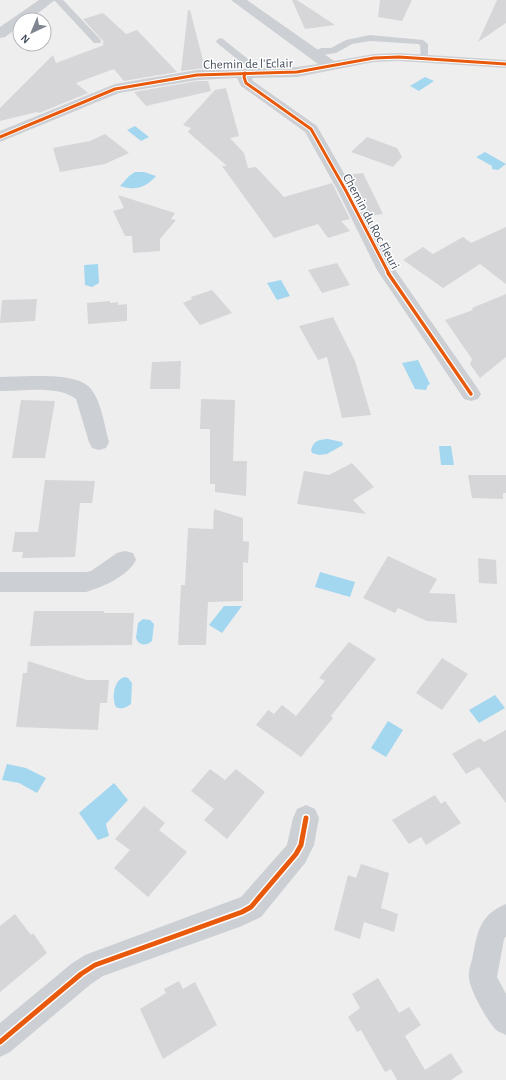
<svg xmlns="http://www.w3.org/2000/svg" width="506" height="1080" font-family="'Alegreya Sans',sans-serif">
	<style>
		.water { fill: #a3d7f0 }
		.building { fill: #d6d6d9 }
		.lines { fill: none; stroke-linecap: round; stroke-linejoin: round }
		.lane { fill: #cccfd3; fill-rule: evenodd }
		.street { fill: #cccfd3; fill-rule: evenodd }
		.cycleway-far2-casing { stroke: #fff; stroke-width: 5 }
		.cycleway-far1-casing { stroke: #fff; stroke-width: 6 }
		.cycleway-casing { stroke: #fff; stroke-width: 8 }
		.cycleway-far2 { stroke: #e8590c; stroke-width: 3 }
		.cycleway-far1 { stroke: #e8590c; stroke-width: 3.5 }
		.cycleway { stroke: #e8590c; stroke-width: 5 }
		.labels { text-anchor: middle; stroke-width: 3; stroke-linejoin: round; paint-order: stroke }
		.far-street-label { font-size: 13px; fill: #454e5c; stroke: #fff }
	</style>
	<rect width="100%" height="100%" fill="#efeeee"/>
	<g class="water">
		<path d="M425,77L434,81L419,91L410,86Z"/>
		<path d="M135,126L149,137L141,141L127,130Z"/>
		<path d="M485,152L506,164L498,170L492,169V166L476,157Z"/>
		<path d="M135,172H144L156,176C145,188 136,191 120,186L129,176Z"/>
		<path d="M98,264L99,283L92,287L85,285L84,265Z"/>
		<path d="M281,280L290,296L277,300L267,283Z"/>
		<path d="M418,360L430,384L428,385L426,390L415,389L402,363Z"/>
		<path d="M328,439L342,442L343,445L327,454L319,455L312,453L311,450C314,440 318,440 328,439Z"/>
		<path d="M439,446H451L454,465H441Z"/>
		<path d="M320,572L355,582L350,597L315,587Z"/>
		<path d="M224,606H242L222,633L209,625Z"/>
		<path d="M143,619L150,620L154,624L152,641C147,645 144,646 138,642L136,638L138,623Z"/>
		<path d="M125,677L128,678L132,683L131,704C125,708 122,710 116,707C111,698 114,679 125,677Z"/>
		<path d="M495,695L505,708L479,723L469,710Z"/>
		<path d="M388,721L403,730L386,757L371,748Z"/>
		<path d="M7,764L26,768L46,778L37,793L19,783L2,780Z"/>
		<path d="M114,783L128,800L106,824L109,836L98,840L79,813Z"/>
	</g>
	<g class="building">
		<path d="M292,0H297L335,25L305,29Z"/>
		<path d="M380,0H412L402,21L378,17Z"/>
		<path d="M497,0H506V23L478,42Z"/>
		<path d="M188,10H190L205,68L181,71Z"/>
		<path d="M103,13L126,34L137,30L177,72L124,81L114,69L76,83L88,93L39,113L37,112L0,121V108L53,55L56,63L104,45L102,43L104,42L83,19Z"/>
		<path d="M197,81H208L211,91L146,106L134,92Z"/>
		<path d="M226,88L239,136L230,138L244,153L248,168L256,167L284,197L332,183L350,219L341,221L350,231L328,238L318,224L274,238L222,166H227L188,132L191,128L183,125L215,90Z"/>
		<path d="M105,134L129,153L105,164L60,172L53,148L90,141Z"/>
		<path d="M367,137L397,148L402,157L393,167L351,152Z"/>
		<path d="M363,173L383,214L369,216L347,175Z"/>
		<path d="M118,195L175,213L171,219L176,220L160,239V251L133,253L132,236H125L113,211L124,208Z"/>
		<path d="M506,227V284L480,264L443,288L403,260L423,247L433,254L463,237L471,243Z"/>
		<path d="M337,263L350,285L322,293L308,270Z"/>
		<path d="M212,290L232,313L200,325L183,303L192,299L191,297Z"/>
		<path d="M506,294V357L480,378L470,364L472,359L445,320L473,310L472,308Z"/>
		<path d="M37,299L35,321L0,323L2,300Z"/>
		<path d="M110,301V303L118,302V305L127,304V321L88,324L87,303Z"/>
		<path d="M333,317L355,361L371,415L342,418L327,357L318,360L299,326Z"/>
		<path d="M181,361L180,389H150L152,362Z"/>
		<path d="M201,399L235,400L233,461H247L246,496L215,492V484H210V429H200Z"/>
		<path d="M21,400L55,401L45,458H12Z"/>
		<path d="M352,463L374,487L353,500L366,514L297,504L304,471L329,475Z"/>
		<path d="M468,475H506V493H503V499L472,498Z"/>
		<path d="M45,480L95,481L92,503H80L75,557L22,558L23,552H12L15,532H38Z"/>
		<path d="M214,509L243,518V541L249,542L248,563L243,562V601L208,602L206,645H178L181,585H185L188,528L213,529Z"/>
		<path d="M388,556L437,579L429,593L455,594L457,623L427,621L398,608L395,613L363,598Z"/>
		<path d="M478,558L496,560L497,584L479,583Z"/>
		<path d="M34,611H104V613H134L132,645L30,646Z"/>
		<path d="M349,642L376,659L331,716L333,718L301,757L256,725L268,710L274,714L282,705L296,716L325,681L319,678Z"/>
		<path d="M442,658L468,674L442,710L416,693Z"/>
		<path d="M28,661L87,680H109L107,703H100L98,730L16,727L23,673H27Z"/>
		<path d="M506,730V803L479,767L466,774L452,754L480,738L484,742Z"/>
		<path d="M210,769L225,780L236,769L265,792L227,839L204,820L214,809L191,791Z"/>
		<path d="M435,795L441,804L445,801L461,823L426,845L421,837L409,844L392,820Z"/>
		<path d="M144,806L165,823L159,830L187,852L148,897L114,868L130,850L115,839Z"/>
		<path d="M361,864L389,873L381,908L398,914L394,932L364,922L360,939L334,930L348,875L356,878Z"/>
		<path d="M15,914L31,935L33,933L47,953L0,992V926Z"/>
		<path d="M378,978L399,1013L409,1007L421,1025L405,1036L425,1070L451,1053L463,1072L451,1080H397L391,1069L385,1072L361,1030L357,1032L348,1017L360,1008L352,994Z"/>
		<path d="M179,981L183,989L195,982L217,1025L163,1059L140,1009L166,993L164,989Z"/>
	</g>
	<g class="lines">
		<g class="lane">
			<path d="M54,0H63L100,39L101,41L100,43H94Z"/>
			<path d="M370,35L423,40L428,44V58L427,60H421L420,45L418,44L370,41L352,44L336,53L315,56L311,53L321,48H331L346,40Z"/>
			<path d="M220,38L223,39L263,71L264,73L263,75H257L217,43L216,41Z"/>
		</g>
		<g class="street">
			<path d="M39,0H55L29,20H20V26L5,37L0,38V27Z"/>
			<path d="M231,0H247L334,61L374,54L399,53L506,60V68L399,61L374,62L297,77L252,78L253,81L317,126L354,191L394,268L478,389L481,394L478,399L471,401L464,399L377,270L338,191L305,132L241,86L237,78L197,80L119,93L0,142V131L115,84L197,70L297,67L318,64Z"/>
			<path d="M32,376C48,376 80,375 91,389C102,403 104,425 109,442L106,448L99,450L92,448L89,442L76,399C59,385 22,391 0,391V377Z"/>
			<path d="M125,551L133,553L136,560C128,576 103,587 86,592H0V572H86L91,571L117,553Z"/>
			<path d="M306,805L315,809L319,818L314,845L305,863L261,917L242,926L103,976L91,984L10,1052L0,1057V1023L71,964L85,955L241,897L287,845L293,818L297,809Z"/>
			<path d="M506,904V936L504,939L497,977L506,994V1035C503,1033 498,1032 495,1029C487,1020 469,989 469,977C468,970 472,962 473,955C478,930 480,915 506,904Z"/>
		</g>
		<g class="cycleway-far2-casing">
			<g id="cycleway-far2">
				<path d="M245,73L244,77L246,83L311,129L346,191L389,274"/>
				<path d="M0,137L115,89L197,75L297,72L374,58L399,57L506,64"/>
			</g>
		</g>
		<g class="cycleway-far1-casing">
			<path id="cycleway-far1" d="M388,273L471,394"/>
		</g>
		<g class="cycleway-casing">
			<path id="cycleway" d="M0,1042L81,974L95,965L242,912L251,907L296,854L301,845L306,818"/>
		</g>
		<use href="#cycleway-far2" class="cycleway-far2"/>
		<use href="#cycleway-far1" class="cycleway-far1"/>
		<use href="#cycleway" class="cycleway"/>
	</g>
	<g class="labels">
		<g class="far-street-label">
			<text transform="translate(248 63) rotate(-1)" y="5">Chemin de l'Eclair</text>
			<text transform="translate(372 221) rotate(62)" y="5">Chemin du Roc Fleuri</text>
		</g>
	</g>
	<g transform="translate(32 32) rotate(224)"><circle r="19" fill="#ffffff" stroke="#b5b8be"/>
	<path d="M0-3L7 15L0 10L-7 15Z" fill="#80868f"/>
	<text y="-6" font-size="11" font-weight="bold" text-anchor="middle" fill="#454e5c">N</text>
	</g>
</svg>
